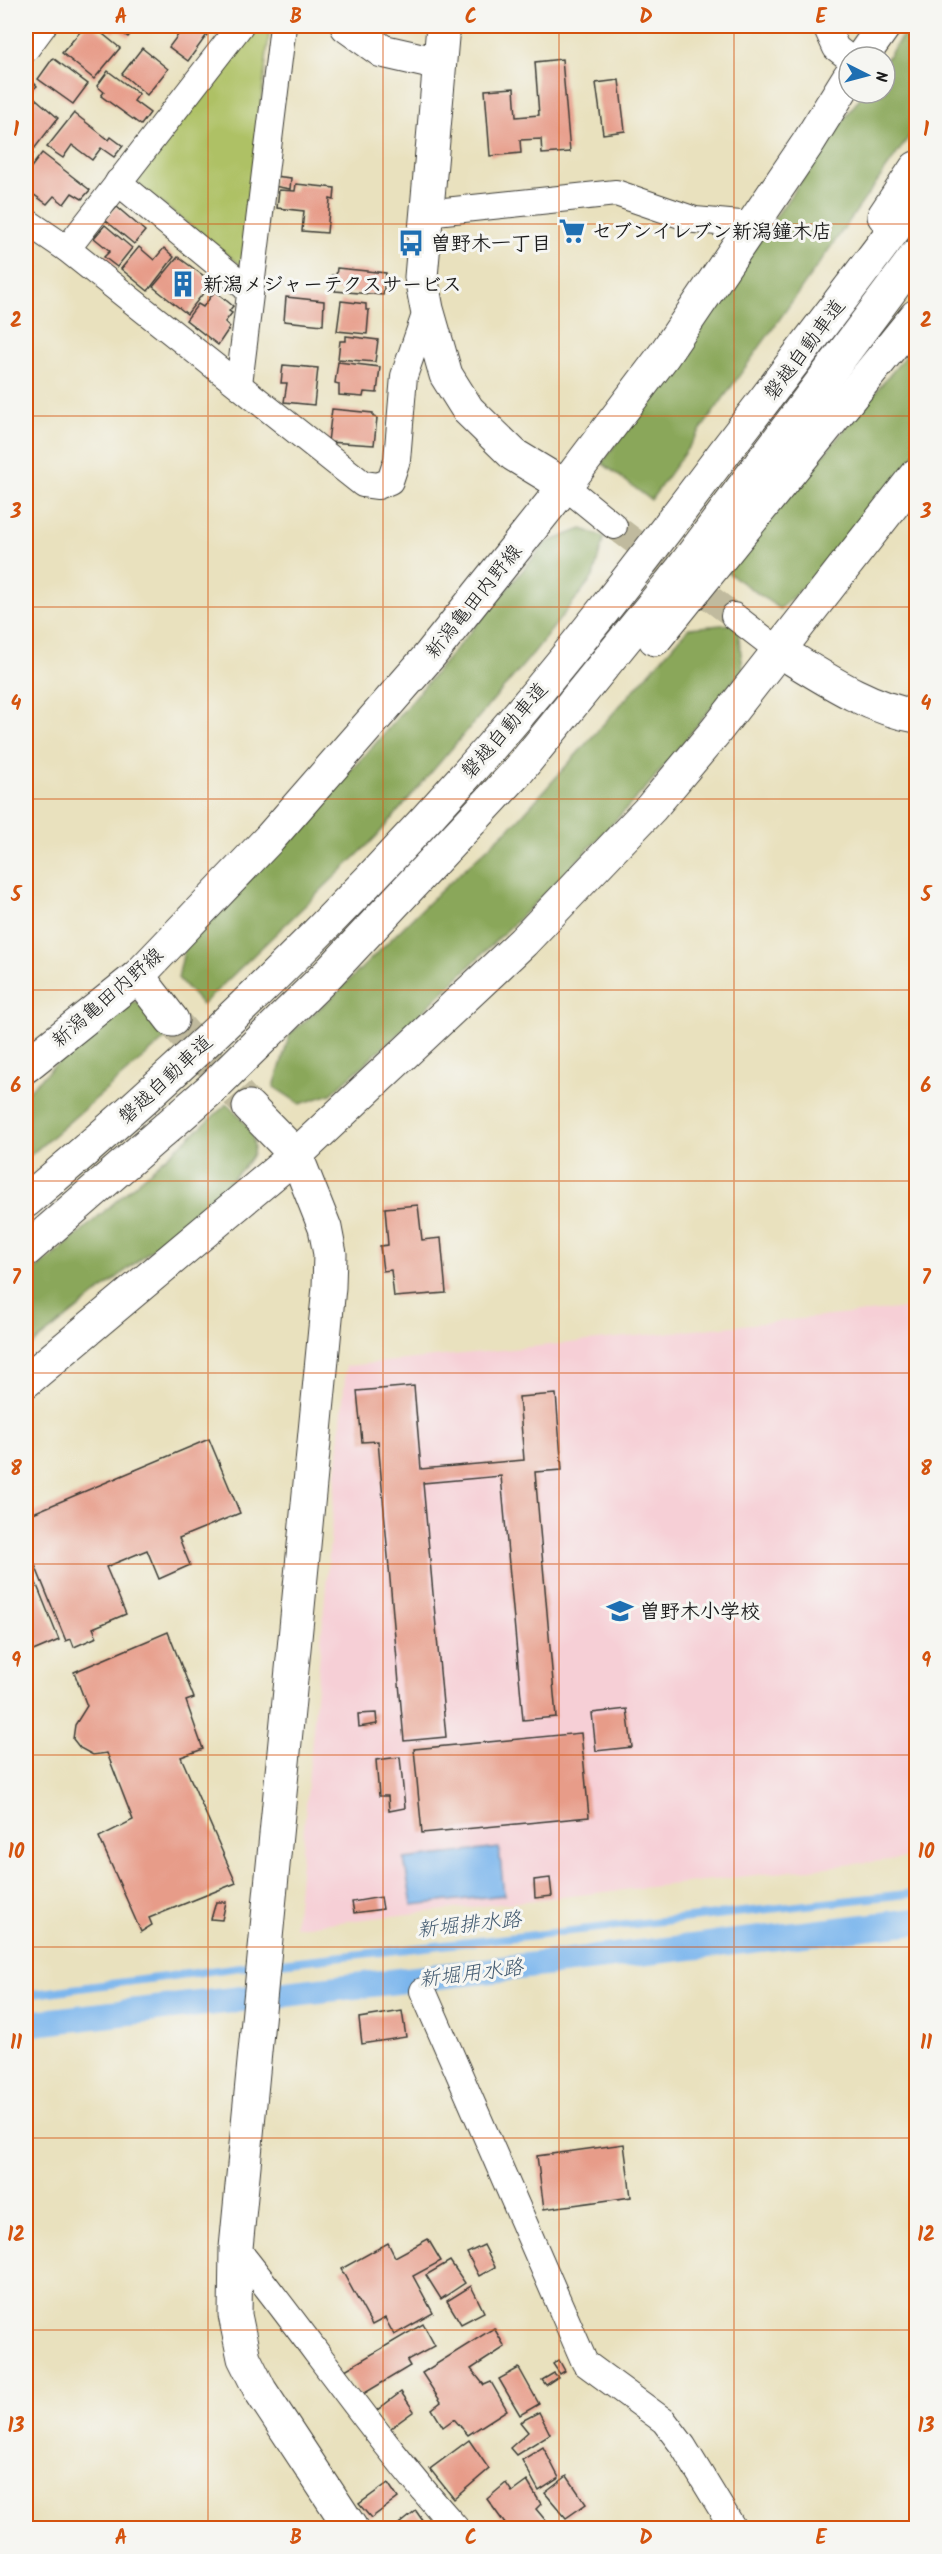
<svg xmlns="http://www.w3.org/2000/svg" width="942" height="2554" font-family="Kalam,'Klee One',sans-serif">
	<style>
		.built { fill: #f6cfd6 }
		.green { fill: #aec165; stroke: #656e40; stroke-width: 1.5 }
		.forest { fill: #8aa75a; stroke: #53623b; stroke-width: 1.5 }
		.water { fill: #7bb6ed; stroke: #4c6984; stroke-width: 1.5 }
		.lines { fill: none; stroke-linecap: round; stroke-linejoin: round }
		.stream { stroke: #7bb6ed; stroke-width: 8 }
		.canal { stroke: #7bb6ed; stroke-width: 26 }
		.building { fill: #e79c89 }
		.minor-tunnel { stroke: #c0ba9e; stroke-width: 26; stroke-dasharray: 26 13; stroke-linecap: butt }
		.tertiary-tunnel { stroke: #c0ba9e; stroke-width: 33; stroke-dasharray: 33 16; stroke-linecap: butt }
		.minor-casing { stroke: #3b3a34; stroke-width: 28 }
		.tertiary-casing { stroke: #3b3a34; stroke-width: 35 }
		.primary-casing { stroke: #3b3a34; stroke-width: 35 }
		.motorway-casing { stroke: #3b3a34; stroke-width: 35 }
		.minor { stroke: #fff; stroke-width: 26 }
		.tertiary { stroke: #fff; stroke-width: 33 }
		.primary { stroke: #fff; stroke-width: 33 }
		.motorway { stroke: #fff; stroke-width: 33 }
		.grid { fill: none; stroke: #d4530e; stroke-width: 1.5; stroke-opacity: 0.55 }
		.labels { text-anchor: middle; stroke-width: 6; stroke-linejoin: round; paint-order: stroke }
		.poi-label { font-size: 20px; font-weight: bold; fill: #1c1c1c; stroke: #f6f6f2; text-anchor: start }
		.street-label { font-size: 20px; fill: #1c1c1c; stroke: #f6f6f2 }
		.water-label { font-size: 21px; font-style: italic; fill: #425a70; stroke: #f6f6f2 }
		.neatline { fill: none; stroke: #d4530e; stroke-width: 2 }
		.grid-label { font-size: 20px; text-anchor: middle; font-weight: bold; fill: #d4530e }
	</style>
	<rect width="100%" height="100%" fill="#f6f6f2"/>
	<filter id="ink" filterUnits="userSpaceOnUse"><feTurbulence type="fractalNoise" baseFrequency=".0167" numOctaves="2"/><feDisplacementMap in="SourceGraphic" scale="12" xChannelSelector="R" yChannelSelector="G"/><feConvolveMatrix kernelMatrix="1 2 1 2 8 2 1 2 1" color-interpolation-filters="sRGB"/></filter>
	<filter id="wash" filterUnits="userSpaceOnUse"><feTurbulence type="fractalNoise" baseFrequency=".008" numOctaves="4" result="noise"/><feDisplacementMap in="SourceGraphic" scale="24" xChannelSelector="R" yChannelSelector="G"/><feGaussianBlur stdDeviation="1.35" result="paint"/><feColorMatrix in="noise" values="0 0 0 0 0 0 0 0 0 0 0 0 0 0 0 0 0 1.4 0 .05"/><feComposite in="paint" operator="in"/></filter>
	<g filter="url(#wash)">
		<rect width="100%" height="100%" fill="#e9e1be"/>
		<path class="built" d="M916,1307V1857L295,1927L346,1366Z"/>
		<path class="green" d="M249,26H270L242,266L138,185L137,170Z"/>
		<g class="forest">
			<path d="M909,26H916V127L651,500L602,463L863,93H885V61Z"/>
			<path d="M916,343V453L822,569L780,609L727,572Z"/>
			<path d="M582,529L604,537L593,577L531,656L376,837L202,1005L178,978L186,941L369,751L546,543Z"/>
			<path d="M732,624L738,631L743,669L646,788L562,877L418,1016L331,1094L300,1104L274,1087L290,1034L328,1001L433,898L518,820L689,628Z"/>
			<path d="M128,1002H140L172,1033L26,1159V1093L96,1025Z"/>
			<path d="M227,1104C240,1118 258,1132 253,1153C247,1179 58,1324 26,1350V1277L60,1250Z"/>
		</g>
		<path class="water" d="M499,1848L504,1895L412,1905L404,1859Z"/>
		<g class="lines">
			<g class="stream">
				<path d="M271,1964L916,1893"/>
				<path d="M26,1995L256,1965"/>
			</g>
			<path class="canal" d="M26,2024L916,1921"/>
		</g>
		<g id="blocks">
			<g class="building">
				<path d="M85,26H93L120,48L94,79L62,53Z"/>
				<path d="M104,26H137L128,37L117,29L114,33Z"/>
				<path d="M166,26H201L209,32L188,61L169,47L178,35Z"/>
				<path d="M142,48L168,69L147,95L122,74Z"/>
				<path d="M53,58L88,84L73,104L38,79Z"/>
				<path d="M562,59L570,152L542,154L541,139L520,140L521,153L490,156L485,90L514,88L516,117L539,115L535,62Z"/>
				<path d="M108,71L139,94L134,101L150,113L141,125L101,96L104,92L97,86Z"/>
				<path d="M26,75L37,86L30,92L26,88Z"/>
				<path d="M619,80L625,131L603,134L596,83Z"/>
				<path d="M35,98L58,118L34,149L26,142V110Z"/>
				<path d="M74,113L109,140L111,137L123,146L114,157L101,148L92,160L72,145L63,158L47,147Z"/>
				<path d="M26,148L33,154L26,164Z"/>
				<path d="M42,153L90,190L82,199L72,193L64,204L54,196L47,204L26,189V174Z"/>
				<path d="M274,176L291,178L290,189L273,186Z"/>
				<path d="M296,184L335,188L334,200L330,199L327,233L302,231L304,211L277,208L279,190L295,191Z"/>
				<path d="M117,207L145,231L134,244L105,220Z"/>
				<path d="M105,225L132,248L117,267L104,257L110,251L94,238Z"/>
				<path d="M139,247L154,260L164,248L174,257L148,291L121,269Z"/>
				<path d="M178,257L212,282L187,314L153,287Z"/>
				<path d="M337,268L386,273L383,295L335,291L336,283H332V275L336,276Z"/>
				<path d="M215,291L233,306L229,311L232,313L225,322L230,327L218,345L186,320L198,304L203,307Z"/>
				<path d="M286,297L324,301L323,325L284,321Z"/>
				<path d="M341,301L366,304V310H369L367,334L337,331Z"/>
				<path d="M346,336L378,340L375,362L338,359L340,341H346Z"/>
				<path d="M338,362L380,367L377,393L364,392L363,397L339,395V384L335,383Z"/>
				<path d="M283,365L318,368L314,405L284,402L287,383H281Z"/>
				<path d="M332,409L373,413V417L377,418L374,445L328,442Z"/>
				<path d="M418,1205L422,1240L441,1238L446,1293L394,1297L391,1270L383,1271L380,1246L388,1245L385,1208Z"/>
				<path d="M414,1386L421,1469L524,1460L519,1397L556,1394L562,1470L535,1472L556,1717L523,1720L501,1476L423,1483L446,1737L404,1741L378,1441L362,1442L357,1391Z"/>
				<path d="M209,1439L240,1513L179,1538L190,1565L159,1579L147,1550L106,1567L126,1614L93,1628L97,1637L74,1647L71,1639L66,1641L26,1543V1516Z"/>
				<path d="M26,1558L59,1640L26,1654Z"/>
				<path d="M168,1632L194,1698L186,1701L203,1749L181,1757L236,1883L149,1918L152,1925L141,1932L99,1837L133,1820L107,1753L93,1755L80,1748L73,1739L75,1725L87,1706L74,1672Z"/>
				<path d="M627,1709L632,1747L596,1751L592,1713Z"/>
				<path d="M376,1713L377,1724L359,1727L358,1714Z"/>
				<path d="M581,1733L589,1817L422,1833L414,1749Z"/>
				<path d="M400,1757L405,1808L389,1811L388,1796H379L376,1760Z"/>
				<path d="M550,1878L552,1896L535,1898L534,1880Z"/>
				<path d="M381,1897L383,1909L354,1913L352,1902Z"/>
				<path d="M216,1902H226L222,1920L211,1919Z"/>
				<path d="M402,2011L406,2037L362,2044L359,2018Z"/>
				<path d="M624,2144L631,2197L544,2209L537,2156Z"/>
				<path d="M428,2239L441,2261L413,2276L433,2313L394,2335L385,2318L372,2325L341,2269L388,2243L395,2257Z"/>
				<path d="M484,2245L495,2267L479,2276L467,2253Z"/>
				<path d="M450,2261L465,2283L441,2299L426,2275Z"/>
				<path d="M471,2286L484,2312L461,2324L447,2301Z"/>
				<path d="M423,2324L435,2346L407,2361L410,2366L360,2396L345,2370Z"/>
				<path d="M494,2328L505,2347L471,2369L484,2385L491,2382L507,2410L468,2435L454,2419L443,2427L432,2409L441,2402L422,2373Z"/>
				<path d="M559,2360L565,2371L560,2374L553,2364Z"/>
				<path d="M519,2368L539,2404L520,2415L499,2379Z"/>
				<path d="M554,2373L558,2377L546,2385L542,2380Z"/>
				<path d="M401,2392L414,2411L388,2430L376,2411Z"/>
				<path d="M539,2412L550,2434L516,2455L510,2448L528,2432L520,2422Z"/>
				<path d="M469,2440L489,2469L454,2499L430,2469Z"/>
				<path d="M543,2447L559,2478L539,2491L522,2460Z"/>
				<path d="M567,2476L586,2504L566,2518L545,2493Z"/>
				<path d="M527,2481L541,2504L536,2509L552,2528H508L487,2499L506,2483L512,2492Z"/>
				<path d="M388,2483L398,2498L371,2518L359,2504Z"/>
				<path d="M416,2511L425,2524L432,2522L437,2528H395Z"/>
				<path d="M581,2522L586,2528H572Z"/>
			</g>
		</g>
	</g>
	<g filter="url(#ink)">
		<use href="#blocks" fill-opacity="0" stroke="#3b3a34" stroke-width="1.5"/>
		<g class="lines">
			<path class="minor-tunnel" d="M614,526L734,616"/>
			<path class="tertiary-tunnel" d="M172,1020L249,1107"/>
			<g class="minor-casing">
				<g id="minor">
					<path d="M826,26L836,48L849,58"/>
					<path d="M26,49L43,26"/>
					<path d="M118,182L250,291"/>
					<path d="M426,213L616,193L695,220L752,225"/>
					<path d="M26,221L67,249L363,484L378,486L390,481L397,460L404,376L427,309"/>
					<path d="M67,249L240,26"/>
					<path d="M239,384L283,26"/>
					<path d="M565,486L614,526"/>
					<path d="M734,616L778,650"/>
					<path d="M423,1991L585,2363L664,2421L683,2446L733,2528"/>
					<path d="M236,2248C311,2341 377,2440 456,2528"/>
				</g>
			</g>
			<g class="tertiary-casing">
				<g id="tertiary">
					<path d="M347,26L382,51L439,64"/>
					<path d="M443,26L421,277L427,309L446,375L468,410L514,455L565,486"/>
					<path d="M778,650C821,676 867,708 916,716"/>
					<path d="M138,976L172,1020"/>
					<path d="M249,1107L296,1155L325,1228L330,1254L329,1287L236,2248L235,2315L244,2358L260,2390L351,2528"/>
				</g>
			</g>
			<g class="primary-casing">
				<g id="primary">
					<path d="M862,57L884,26"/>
					<path d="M26,1066L138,976L270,838L430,655L565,486L664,355L808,143L849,77"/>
					<path d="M26,1381L296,1155L523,942L651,808L715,732L916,475"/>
				</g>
			</g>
			<g class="motorway-casing">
				<g id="motorway">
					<path d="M884,216L916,168"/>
					<path d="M655,639L916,316"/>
					<path d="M26,1201C191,1063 346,912 489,749C572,654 648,554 724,453C788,369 853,285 916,200"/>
					<path d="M26,1250L211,1089L329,973L518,771L682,569L916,256"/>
				</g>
			</g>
			<use href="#minor" class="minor"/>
			<use href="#tertiary" class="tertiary"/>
			<use href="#primary" class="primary"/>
			<use href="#motorway" class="motorway"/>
		</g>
	</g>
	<path class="grid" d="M208,26V2528M383,26V2528M559,26V2528M734,26V2528M26,224H916M26,416H916M26,607H916M26,799H916M26,990H916M26,1181H916M26,1373H916M26,1564H916M26,1755H916M26,1947H916M26,2138H916M26,2330H916"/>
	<defs>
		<g id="supermarket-bare" transform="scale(2.07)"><path d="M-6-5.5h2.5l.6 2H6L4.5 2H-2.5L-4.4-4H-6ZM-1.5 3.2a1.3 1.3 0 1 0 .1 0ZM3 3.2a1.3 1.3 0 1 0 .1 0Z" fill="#1f6fb2" stroke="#f6f6f2" stroke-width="2.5" paint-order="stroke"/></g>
		<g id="bus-bare" transform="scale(2.07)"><path d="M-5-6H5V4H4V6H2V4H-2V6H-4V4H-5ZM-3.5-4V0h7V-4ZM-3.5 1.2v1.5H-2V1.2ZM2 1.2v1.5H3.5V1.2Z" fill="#1f6fb2" stroke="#f6f6f2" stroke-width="2.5" paint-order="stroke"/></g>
		<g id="building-bare" transform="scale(2.07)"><path d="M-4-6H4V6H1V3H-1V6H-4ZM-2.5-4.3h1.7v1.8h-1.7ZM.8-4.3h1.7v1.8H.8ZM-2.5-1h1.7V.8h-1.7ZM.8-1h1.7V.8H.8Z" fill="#1f6fb2" stroke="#f6f6f2" stroke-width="2.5" paint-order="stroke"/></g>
		<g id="school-bare" transform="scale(2.07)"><path d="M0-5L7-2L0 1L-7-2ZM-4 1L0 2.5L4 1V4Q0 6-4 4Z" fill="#1f6fb2" stroke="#f6f6f2" stroke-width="2.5" paint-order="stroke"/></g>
	</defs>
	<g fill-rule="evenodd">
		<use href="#supermarket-bare" x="572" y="231"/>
		<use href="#bus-bare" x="411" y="243"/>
		<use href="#building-bare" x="183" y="284"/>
		<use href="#school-bare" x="620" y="1611"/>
	</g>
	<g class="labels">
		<g class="poi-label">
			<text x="592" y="238">セブンイレブン新潟鐘木店</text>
			<text x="431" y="250">曽野木一丁目</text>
			<text x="203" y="291">新潟メジャーテクスサービス</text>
			<text x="640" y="1618">曽野木小学校</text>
		</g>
		<g class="street-label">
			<text transform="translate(804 349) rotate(-53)" y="7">磐越自動車道</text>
			<text transform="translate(473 601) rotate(-51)" y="7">新潟亀田内野線</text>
			<text transform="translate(504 730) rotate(-49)" y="7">磐越自動車道</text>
			<text transform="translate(107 997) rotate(-41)" y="7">新潟亀田内野線</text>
			<text transform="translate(165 1079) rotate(-43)" y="7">磐越自動車道</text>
		</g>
		<g class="water-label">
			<text transform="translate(469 1924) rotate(-6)" y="7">新堀排水路</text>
			<text transform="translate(471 1973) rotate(-7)" y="7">新堀用水路</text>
		</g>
	</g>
	<rect width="942" height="2554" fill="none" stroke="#f6f6f2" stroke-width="66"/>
	<g transform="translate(867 75) rotate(96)"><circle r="28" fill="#f6f6f2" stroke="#9f9f9c" stroke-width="1.5"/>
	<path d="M0-4.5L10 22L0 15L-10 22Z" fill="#1f6fb2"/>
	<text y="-9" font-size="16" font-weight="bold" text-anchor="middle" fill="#1c1c1c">N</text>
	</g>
	<rect x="33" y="33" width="876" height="2488" class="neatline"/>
	<g class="grid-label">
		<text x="121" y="23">A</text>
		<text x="296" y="23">B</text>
		<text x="471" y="23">C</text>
		<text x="646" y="23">D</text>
		<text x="821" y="23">E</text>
		<text x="16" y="136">1</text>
		<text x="926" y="136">1</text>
		<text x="16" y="327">2</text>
		<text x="926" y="327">2</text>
		<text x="16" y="518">3</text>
		<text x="926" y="518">3</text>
		<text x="16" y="710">4</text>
		<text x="926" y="710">4</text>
		<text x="16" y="901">5</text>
		<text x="926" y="901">5</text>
		<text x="16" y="1092">6</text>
		<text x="926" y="1092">6</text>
		<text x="16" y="1284">7</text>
		<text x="926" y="1284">7</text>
		<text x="16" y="1475">8</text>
		<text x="926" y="1475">8</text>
		<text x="16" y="1667">9</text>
		<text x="926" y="1667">9</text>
		<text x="16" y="1858">10</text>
		<text x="926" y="1858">10</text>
		<text x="16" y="2049">11</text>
		<text x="926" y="2049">11</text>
		<text x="16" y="2241">12</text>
		<text x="926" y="2241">12</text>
		<text x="16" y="2432">13</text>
		<text x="926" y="2432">13</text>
		<text x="121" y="2544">A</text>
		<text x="296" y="2544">B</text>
		<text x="471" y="2544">C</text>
		<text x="646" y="2544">D</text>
		<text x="821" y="2544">E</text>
	</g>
</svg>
